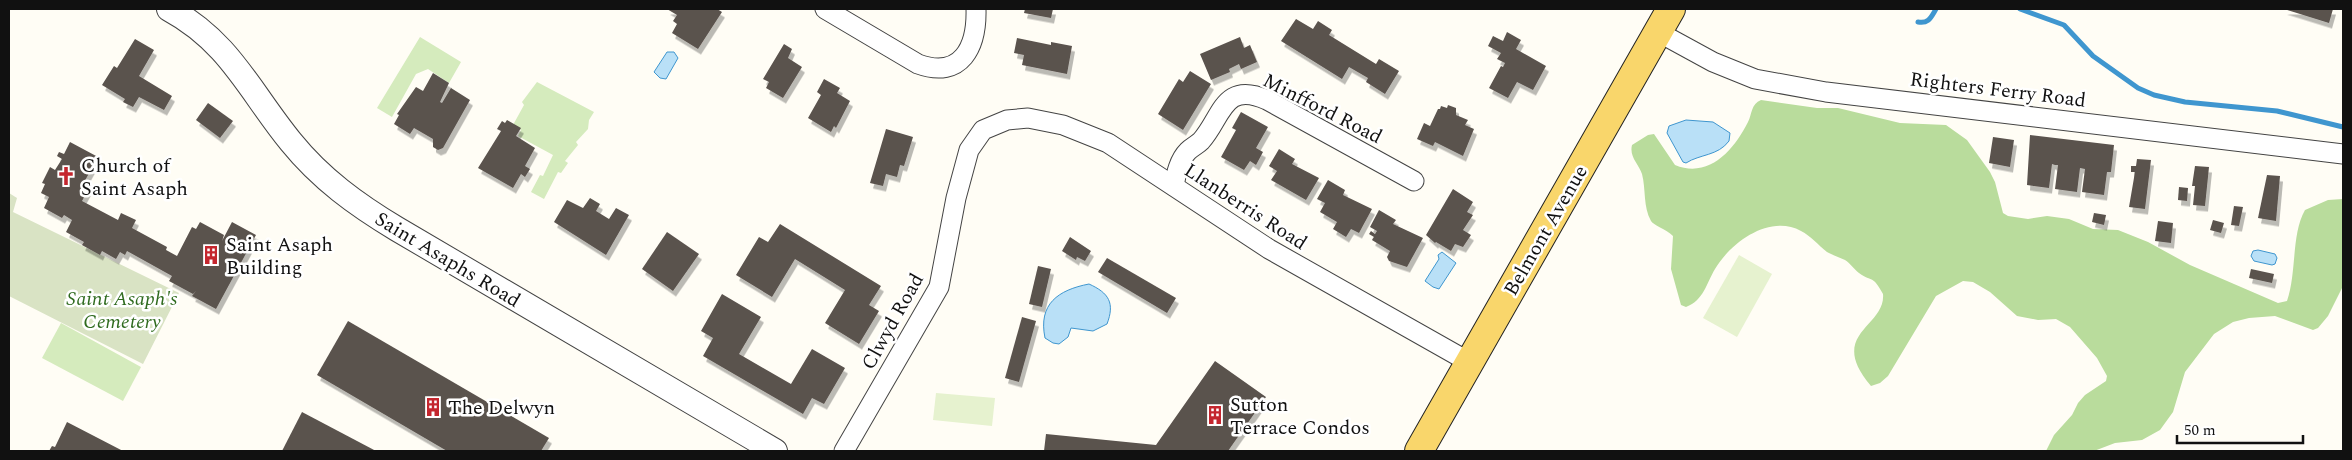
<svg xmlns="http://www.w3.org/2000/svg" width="2352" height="460" font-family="Spectral,serif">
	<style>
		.green { fill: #d5ebbd }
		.forest { fill: #b9dc9c }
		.cemetery { fill: #d9e3c4 }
		.pitch { fill: #e6f2cf }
		.water { fill: #b9e0f7; stroke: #3f96cf }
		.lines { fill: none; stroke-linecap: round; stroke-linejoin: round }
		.stream { stroke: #3f96cf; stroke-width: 5 }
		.building { fill: #5a524d; filter: url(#shadow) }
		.minor-casing { stroke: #444; stroke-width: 21 }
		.tertiary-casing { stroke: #444; stroke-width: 26 }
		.primary-casing { stroke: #222; stroke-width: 30 }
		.minor { stroke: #fff; stroke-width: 19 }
		.tertiary { stroke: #fff; stroke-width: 24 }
		.primary { stroke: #f9d66b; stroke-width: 28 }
		.labels { text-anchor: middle; stroke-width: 5; stroke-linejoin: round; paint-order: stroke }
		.street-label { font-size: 20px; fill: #111; stroke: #fff }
		.poi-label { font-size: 20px; fill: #111; stroke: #fff; text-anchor: start }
		.park-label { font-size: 20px; font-style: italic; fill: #2f6b1f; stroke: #fff }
	</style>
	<defs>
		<filter id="shadow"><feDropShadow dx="3" dy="5.5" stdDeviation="0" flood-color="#0004"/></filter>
	</defs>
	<rect width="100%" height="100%" fill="#fffdf5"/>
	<g class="green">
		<path d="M420,37L461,62L449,83L428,69L416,74L392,117L377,108Z"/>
		<path d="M537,82L594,112L589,120L588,129L576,142L578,145L565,161L568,163L561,173L558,172L544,199L531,192L540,175L543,176L553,155L518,136L521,130L513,125L524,105L522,102Z"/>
		<path d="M61,323L141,367L123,401L42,358Z"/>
	</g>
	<path class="forest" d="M1761,100L1817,108H1838L1900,123L1946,125L1967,140L1990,172L1995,182L2003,213L2008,216L2028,219L2047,216L2069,219L2093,229L2118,230L2148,242L2190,265L2278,303L2287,301C2297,272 2291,235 2305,210L2328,200L2343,199V286L2328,316L2318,328L2313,330L2275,316L2249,318L2233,322L2214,334L2185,372L2173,412L2160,430L2142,440L2115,443L2094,451H2046L2054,435L2072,415L2078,403L2085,395L2106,381L2107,376L2097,358L2070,327L2056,319L2038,320L2017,316L1990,292L1973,282L1963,281L1936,296L1888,376L1880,383L1871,386C1826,333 1886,327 1883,294C1872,274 1873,283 1859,273C1854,269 1850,263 1845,260C1839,257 1832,255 1827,252C1818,245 1811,236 1801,231C1770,214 1731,242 1715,269C1706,284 1704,300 1686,307L1681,305L1671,269L1673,236C1666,229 1653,225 1651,221C1643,207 1646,189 1642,174C1639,164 1629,157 1632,145L1648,135L1654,134L1675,165C1709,179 1734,150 1748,122C1752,114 1751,104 1761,100Z"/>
	<path class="cemetery" d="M9,193L17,198L13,212L179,293L143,364L9,296Z"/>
	<g class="pitch">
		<path d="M1739,255L1772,274L1737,337L1703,318Z"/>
		<path d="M936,393L995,398L992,426L933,420Z"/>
	</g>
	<g class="water">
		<path d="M667,52H674L678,58L666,79L660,78L654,72Z"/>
		<path d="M1686,120L1713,122L1730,133L1729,141C1718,156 1700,154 1686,163L1683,162L1667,133L1669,126Z"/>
		<path d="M2258,250L2275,254L2277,258L2275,264L2272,265L2254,261L2251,256L2253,251Z"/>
		<path d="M1442,252L1456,263L1439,289L1433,287L1425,281L1439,259L1438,255Z"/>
		<path d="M1089,284C1109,293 1115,303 1107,324L1093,331L1071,328L1068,337L1059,344L1053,343L1045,338C1038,304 1058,290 1089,284Z"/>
	</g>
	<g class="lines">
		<g class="stream">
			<path d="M2020,9L2064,25L2093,56L2138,88L2154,95L2185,102L2277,111L2343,127"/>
			<path d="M1918,22C1929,24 1931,17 1936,9"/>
		</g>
	</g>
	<g class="building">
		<path d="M667,9H717L722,12L698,49L672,33L677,24L673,21L677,15Z"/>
		<path d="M1025,9H1053L1051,18L1024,13Z"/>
		<path d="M2284,9H2333L2329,23Z"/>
		<path d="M1296,19L1313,29L1318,21L1332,30L1329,35L1376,64L1379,59L1399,71L1385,94L1366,82L1368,78L1349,67L1342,79L1281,41Z"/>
		<path d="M1507,32L1521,40L1516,49L1546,66L1533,90L1517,82L1508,98L1489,88L1501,66L1503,67L1505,63L1497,59L1501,53L1488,46L1493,36L1503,41Z"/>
		<path d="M1240,37L1244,48L1250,45L1257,62L1241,69L1239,64L1229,69L1230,72L1211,80L1200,54Z"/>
		<path d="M1017,38L1051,45V42L1072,46L1067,74L1022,65L1024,55L1014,53Z"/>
		<path d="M135,39L154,50L139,76L172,96L164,110L139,97L133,107L123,102L125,99L102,85L114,66L117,68Z"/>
		<path d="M784,44L792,49L788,58L802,67L783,98L766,88L769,82L763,79Z"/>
		<path d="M1190,71L1211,84L1183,130L1158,114L1179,79L1183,82Z"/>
		<path d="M433,73L449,83L440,102L442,103L451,88L470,100L443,148L438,150L433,147V139L414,128L410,134L394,124L399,115L397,114L416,87L423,91Z"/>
		<path d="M824,79L840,88L837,93L850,101L836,128L834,126L831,132L808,118L821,95L817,92Z"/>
		<path d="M208,103L233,121L220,138L196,120Z"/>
		<path d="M1448,105L1456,108V115L1468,120L1465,125L1474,129L1463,156L1435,142L1433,146L1417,139L1424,123L1430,126L1438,109H1440L1441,106L1447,108Z"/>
		<path d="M1241,112L1268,127L1256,148L1263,152L1256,165L1250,161L1244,170L1221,157L1236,130L1232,128Z"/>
		<path d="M507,120L521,128L516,136L535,148L525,166L530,169L525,177L521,174L513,188L478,168L501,131L497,129L502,121L505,123Z"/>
		<path d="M886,129L913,137L904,166L900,165L897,177L886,174L883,186L870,183Z"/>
		<path d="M2030,135L2114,145L2111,172H2107L2104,195L2082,192L2085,169L2080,168L2077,192L2055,189L2058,165H2055L2052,164L2049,188L2027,185Z"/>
		<path d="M1993,137L2014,140L2010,167L1989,163Z"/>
		<path d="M70,142L98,157L82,186L88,190L82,201L118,220L121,213L136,220L132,228L167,247L166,250L177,256L192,227L196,229L200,222L224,235L222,241L232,222L256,235L216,309L192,296L196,291L193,294L169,281L172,276L127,251L125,255L120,252L116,259L102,251L100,255L82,245L84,242L66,232L72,220L64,215L62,218L44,208L49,197L41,193L45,184L42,183L50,167L55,170L62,159L57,156L59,152L64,154Z"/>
		<path d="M1279,149L1295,159L1292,164L1319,178L1306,200L1271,180L1277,171L1269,166Z"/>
		<path d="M2137,159L2151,160L2145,209L2129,207L2135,172H2131V166H2136Z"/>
		<path d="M2195,166L2209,167L2205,206L2193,205L2195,186H2192Z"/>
		<path d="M2267,175L2280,176L2276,221L2258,218Z"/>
		<path d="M1328,180L1345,190L1343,195L1372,209L1359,233L1351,229L1346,237L1333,229L1337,222L1320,212L1325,203L1317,199Z"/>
		<path d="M2179,187L2188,188L2187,201L2178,200Z"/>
		<path d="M1453,189L1473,202L1467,212L1473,215L1463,230L1471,235L1463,247L1455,244L1451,251L1436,242L1435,243L1426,235Z"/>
		<path d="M590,198L600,204L596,211L609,219L616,208L629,215L606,255L554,222L567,200L583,208Z"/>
		<path d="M2234,206L2243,207L2239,226L2231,225Z"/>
		<path d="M1379,210L1396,220L1393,224L1423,238L1407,267L1389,261L1387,257L1390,251L1372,240L1374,237L1369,234L1371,231L1375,234L1377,231L1370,227Z"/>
		<path d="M2094,213L2106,215L2104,225L2092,222Z"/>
		<path d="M2213,220L2224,223L2221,233L2210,230Z"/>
		<path d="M2158,221L2173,223L2171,243L2155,241Z"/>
		<path d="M780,224L881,286L869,305L879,311L859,344L825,323L845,290L795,259L772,297L736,275L759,237L768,242Z"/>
		<path d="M667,232L699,254L673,291L642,269Z"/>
		<path d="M1070,237L1091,251L1085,261L1077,257L1076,260L1062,251Z"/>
		<path d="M1107,258L1176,298L1167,313L1098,272Z"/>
		<path d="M1038,266L1051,269L1042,307L1029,304Z"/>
		<path d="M2251,269L2274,274L2272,283L2249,278Z"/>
		<path d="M722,294L761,317L739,354L791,384L812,349L845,368L824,404L812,398L803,414L703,356L713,338L701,331Z"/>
		<path d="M1022,317L1036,321L1019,382L1005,378Z"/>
		<path d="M348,321L549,438L541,451H447L317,375Z"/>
		<path d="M1215,361L1266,397L1228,451H1044L1046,434L1156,445Z"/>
		<path d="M302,412L376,451H282Z"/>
		<path d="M67,422L123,451H49L52,446L55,447Z"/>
	</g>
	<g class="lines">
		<g class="minor-casing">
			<g id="minor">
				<path d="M825,9L918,64C962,80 977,46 976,9"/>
				<path d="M1658,32L1713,62L1755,79L1826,92L2343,154"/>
				<path d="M1174,186C1176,174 1179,160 1188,151C1192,147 1197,145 1201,141C1222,118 1223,80 1267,100L1414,181"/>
				<path d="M844,451L939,287L956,198L969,150L983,130L1007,120L1028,118L1063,125L1108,143L1269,249L1469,362"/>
			</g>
		</g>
		<g class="tertiary-casing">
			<path id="tertiary" d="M169,9C230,42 250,92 291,142C321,179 357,205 397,229L775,451"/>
		</g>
		<g class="primary-casing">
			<path id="primary" d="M1419,451L1671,9"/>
		</g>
		<use href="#minor" class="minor"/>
		<use href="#tertiary" class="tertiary"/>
		<use href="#primary" class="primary"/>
	</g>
	<defs>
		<g id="church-bare" transform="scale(1.5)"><path d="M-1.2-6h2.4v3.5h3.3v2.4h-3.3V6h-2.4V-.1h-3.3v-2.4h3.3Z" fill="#c4262e" stroke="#fff" stroke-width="2.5" paint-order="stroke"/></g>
		<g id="building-bare" transform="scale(1.5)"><path d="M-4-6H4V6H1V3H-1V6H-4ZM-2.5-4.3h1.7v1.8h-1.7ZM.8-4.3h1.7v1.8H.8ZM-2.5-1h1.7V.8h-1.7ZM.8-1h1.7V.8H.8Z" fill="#c4262e" stroke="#fff" stroke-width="2.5" paint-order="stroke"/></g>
	</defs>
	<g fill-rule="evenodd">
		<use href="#church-bare" x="66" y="176"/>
		<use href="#building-bare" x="211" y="255"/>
		<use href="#building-bare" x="433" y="407"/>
		<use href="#building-bare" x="1215" y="415"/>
	</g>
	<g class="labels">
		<g class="street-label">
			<text transform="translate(1998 89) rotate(7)" y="7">Righters Ferry Road</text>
			<text transform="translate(1323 108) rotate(27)" y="7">Minfford Road</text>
			<text transform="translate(1246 206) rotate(33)" y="7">Llanberris Road</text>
			<text transform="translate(1545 230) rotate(-60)" y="7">Belmont Avenue</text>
			<text transform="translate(448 259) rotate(31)" y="7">Saint Asaphs Road</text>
			<text transform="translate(892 321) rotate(-61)" y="7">Clwyd Road</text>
		</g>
		<g class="poi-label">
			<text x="81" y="172">Church of<tspan x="81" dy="23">Saint Asaph</tspan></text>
			<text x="226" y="251">Saint Asaph<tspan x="226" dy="23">Building</tspan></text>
			<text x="1230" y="411">Sutton<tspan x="1230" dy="23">Terrace Condos</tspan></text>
			<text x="448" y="414">The Delwyn</text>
		</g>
		<g class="park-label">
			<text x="122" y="305">Saint Asaph's<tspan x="122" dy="23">Cemetery</tspan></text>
		</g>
	</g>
	<rect width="2352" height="460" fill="none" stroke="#111111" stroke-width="20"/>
	<path d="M2177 435v8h126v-8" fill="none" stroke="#111111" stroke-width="2.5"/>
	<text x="2184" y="435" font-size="15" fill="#111111" stroke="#ffffff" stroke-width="4" paint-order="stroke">50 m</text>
</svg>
